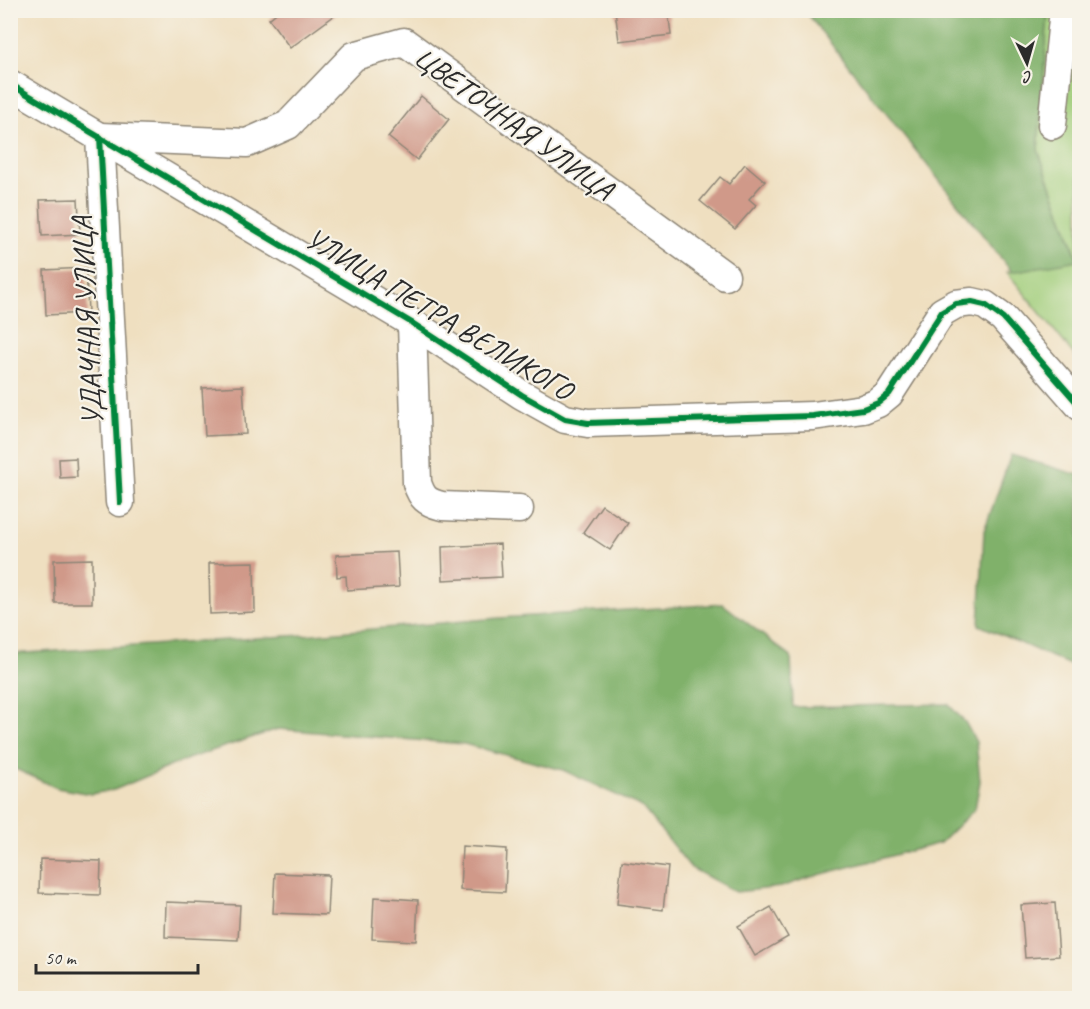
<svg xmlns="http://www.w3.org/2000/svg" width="1090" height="1009" font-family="Caveat,sans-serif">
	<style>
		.green { fill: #a1ce7b; stroke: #667c53; stroke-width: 1.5 }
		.forest { fill: #80b16b; stroke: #566e4b; stroke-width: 1.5 }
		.building { fill: #d09989 }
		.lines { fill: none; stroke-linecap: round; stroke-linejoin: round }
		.minor-casing { stroke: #8d8576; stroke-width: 31 }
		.minor { stroke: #fff; stroke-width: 28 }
		.cycleway-casing { stroke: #f7f3e8; stroke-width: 10 }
		.cycleway { stroke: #00873e; stroke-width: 6 }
		.labels { text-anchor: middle; stroke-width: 4.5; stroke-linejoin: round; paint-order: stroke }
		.street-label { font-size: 30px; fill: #2b2b2b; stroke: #f7f3e8 }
	</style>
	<rect width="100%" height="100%" fill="#f7f3e8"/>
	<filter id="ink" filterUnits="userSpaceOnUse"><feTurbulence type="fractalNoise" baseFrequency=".0167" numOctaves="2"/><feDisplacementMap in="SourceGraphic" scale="12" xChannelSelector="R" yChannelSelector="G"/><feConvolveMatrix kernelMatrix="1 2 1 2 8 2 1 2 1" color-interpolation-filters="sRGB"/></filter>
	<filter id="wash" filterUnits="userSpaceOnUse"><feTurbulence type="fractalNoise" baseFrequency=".008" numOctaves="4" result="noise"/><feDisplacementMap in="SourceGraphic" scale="24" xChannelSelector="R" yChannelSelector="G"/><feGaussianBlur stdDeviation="1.35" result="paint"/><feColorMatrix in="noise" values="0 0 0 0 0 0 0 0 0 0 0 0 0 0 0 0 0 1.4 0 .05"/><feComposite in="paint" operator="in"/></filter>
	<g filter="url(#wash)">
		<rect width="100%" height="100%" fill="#efdfc0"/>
		<path class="green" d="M1048,11H1079V361L1007,272L1078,259L1038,150Z"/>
		<g class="forest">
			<path d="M805,11H1048L1038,150L1078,260L1012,272Z"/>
			<path d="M1011,455L1079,475V669L979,625L984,531Z"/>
			<path d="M723,604L791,657L793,707L948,704L965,722L976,742L980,781L975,809L940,843L811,877L781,887L736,892L691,868L642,807L563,770L464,744L278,729L190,758L114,790L91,794L57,788L11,767V654L303,635L499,618Z"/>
		</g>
		<g id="blocks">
			<g class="building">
				<path d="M280,10H342L290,48L269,19Z"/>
				<path d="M615,10H668L671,35L619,41Z"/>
				<path d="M421,96L449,119L417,160L388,137Z"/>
				<path d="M745,164L765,181L749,199L756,205L735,229L700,201L720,177L729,184Z"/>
				<path d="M78,199L80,234L42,236L40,200Z"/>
				<path d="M86,268L88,313L46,315L44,270Z"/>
				<path d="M243,386L246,434L205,436L202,388Z"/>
				<path d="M76,458L77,477L60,478L59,459Z"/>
				<path d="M602,505L628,523L610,550L583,532Z"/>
				<path d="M500,544L502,577L443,580L442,547Z"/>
				<path d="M397,552L399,587L347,590L346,576L337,577L336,555Z"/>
				<path d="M92,559V603H55L54,560Z"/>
				<path d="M254,562L255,612L210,614L209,563Z"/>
				<path d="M462,846L507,849L505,892L460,890Z"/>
				<path d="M40,859L101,861L100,895L39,893Z"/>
				<path d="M622,861L668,867L663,910L617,904Z"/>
				<path d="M275,873L329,875L327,915L273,913Z"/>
				<path d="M374,897L418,900L416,941L372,939Z"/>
				<path d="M166,902L240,905L238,940L165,937Z"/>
				<path d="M1055,903L1059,956L1025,958L1021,905Z"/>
				<path d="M771,907L788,937L755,956L738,926Z"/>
			</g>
		</g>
	</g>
	<g filter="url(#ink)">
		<use href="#blocks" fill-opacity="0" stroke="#8d8576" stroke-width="1.5"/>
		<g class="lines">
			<g class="minor-casing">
				<g id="minor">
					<path d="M10,84L412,323L522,395L565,419L588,423L813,416L863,409L878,403L889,394L942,312L956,304L972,302L985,305L1003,318L1080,406"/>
					<path d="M1052,125L1064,10"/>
					<path d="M412,323L417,483C422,498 426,502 442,506L519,509"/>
					<path d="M120,502L100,137L247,143L288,125L354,56L404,42L725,276"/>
				</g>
			</g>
			<use href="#minor" class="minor"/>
			<g class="cycleway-casing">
				<g id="cycleway">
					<path d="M10,84L412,323L522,395L565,419L588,423L813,416L863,409L878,403L889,394L942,312L956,304L972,302L985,305L1003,318L1080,406"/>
					<path d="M100,137L120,502"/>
				</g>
			</g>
			<use href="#cycleway" class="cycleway"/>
		</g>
	</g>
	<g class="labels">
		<g class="street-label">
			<text transform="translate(514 123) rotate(36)" y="10">ЦВЕТОЧНАЯ УЛИЦА</text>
			<text transform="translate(439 314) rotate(31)" y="10">УЛИЦА ПЕТРА ВЕЛИКОГО</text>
			<text transform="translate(87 321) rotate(-93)" y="10">УДАЧНАЯ УЛИЦА</text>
		</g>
	</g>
	<rect width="1090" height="1009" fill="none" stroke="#f7f3e8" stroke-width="36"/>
	<g transform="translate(1027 63) rotate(175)" stroke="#f7f3e8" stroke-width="4.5" paint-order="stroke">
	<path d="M0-4.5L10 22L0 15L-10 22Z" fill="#2b2b2b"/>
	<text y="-9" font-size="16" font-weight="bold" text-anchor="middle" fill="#2b2b2b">С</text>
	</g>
	<path d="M36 964v9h162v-9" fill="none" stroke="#2b2b2b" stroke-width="3"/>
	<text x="45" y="964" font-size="18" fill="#2b2b2b" stroke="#f7f3e8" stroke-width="4.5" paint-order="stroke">50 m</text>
</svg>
